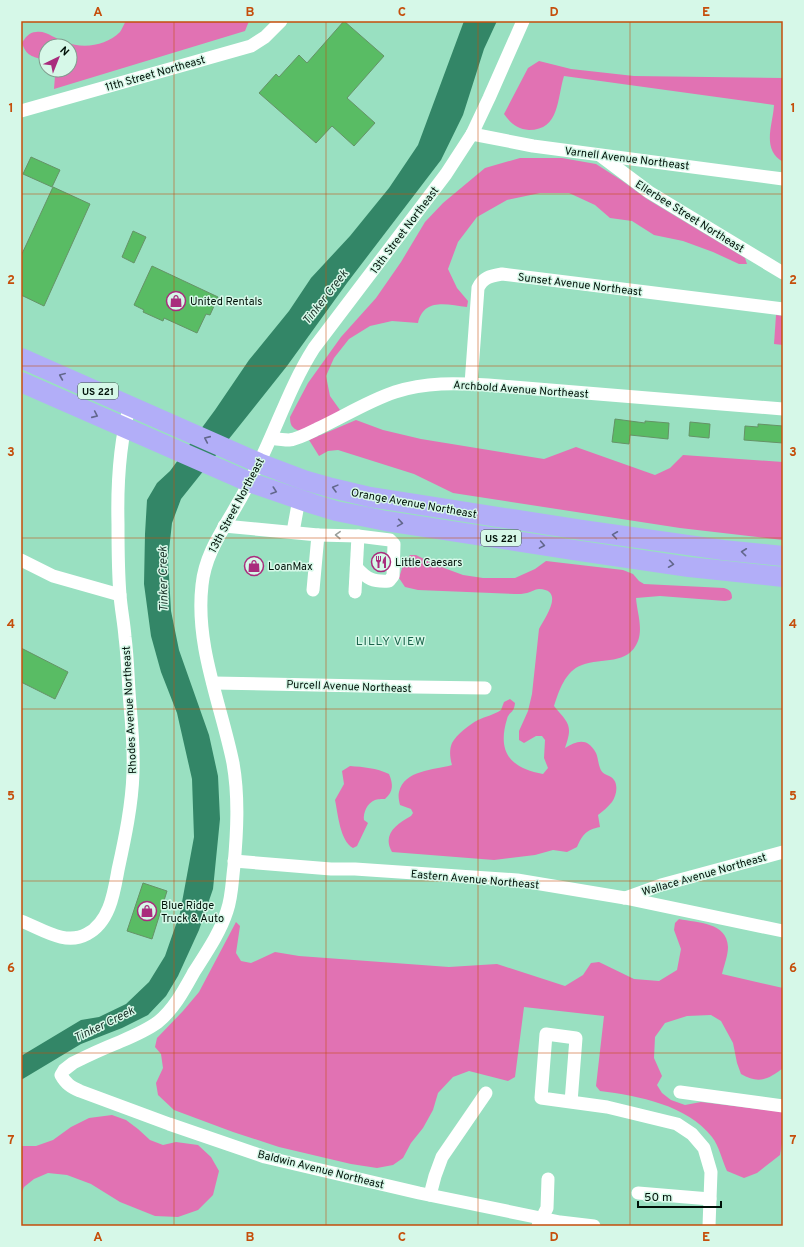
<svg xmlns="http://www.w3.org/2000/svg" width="804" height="1247" font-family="Overpass,sans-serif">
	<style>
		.forest { fill: #e172b3 }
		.water { fill: #338667 }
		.building { fill: #59bc64; stroke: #659367 }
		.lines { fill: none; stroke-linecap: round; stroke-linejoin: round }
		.minor { stroke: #fff; stroke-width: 13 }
		.highway { stroke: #b2aef8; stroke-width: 20 }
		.oneway { stroke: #62678c }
		.oneway2 { stroke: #99a09c }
		.grid { fill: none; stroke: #c54e0b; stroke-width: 1; stroke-opacity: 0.55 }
		.labels { text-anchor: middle; stroke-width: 3; stroke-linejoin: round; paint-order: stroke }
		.shield { fill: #d6f8e8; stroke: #40564b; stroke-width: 1 }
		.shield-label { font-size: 10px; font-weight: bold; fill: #001108 }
		.street-label { font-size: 11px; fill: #001108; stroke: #d6f8e8 }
		.poi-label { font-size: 11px; fill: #001108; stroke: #d6f8e8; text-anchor: start }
		.water-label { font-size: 12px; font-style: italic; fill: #20392f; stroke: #d6f8e8 }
		.neighbourhood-label { font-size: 12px; letter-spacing: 1px; fill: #19634a; stroke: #d6f8e8 }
		.neatline { fill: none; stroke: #c54e0b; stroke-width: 1.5 }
		.grid-label { font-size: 13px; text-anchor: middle; font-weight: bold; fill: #c54e0b }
	</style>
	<rect width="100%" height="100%" fill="#99e0c1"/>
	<g class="forest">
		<path d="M126,21H249L245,31L54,89L55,76L53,70H70V46H46V62C35,55 27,59 22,43C25,38 29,32 36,32C46,30 55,39 65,42C83,49 106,46 120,32C122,29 124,24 126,21Z"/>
		<path d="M539,61L571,69L634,76L783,78V162C761,149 773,125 774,105L564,76C557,98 560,130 529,130C518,129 510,123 504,114L528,68Z"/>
		<path d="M520,158H562L596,164L621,180L647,199L745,258L747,264H739L713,252L683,241L654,235L632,221L610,218L595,205L569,193H540L507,200L477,217L458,242L448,269L457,288L468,301L467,307C448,305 424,297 418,323L392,321L370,326L349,339L334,358L326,376L330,396L340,410L337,415L299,431C292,428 290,425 290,417L308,383L341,337L376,298L401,262L425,222L443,203L485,168Z"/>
		<path d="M776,315L783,316V345L774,344Z"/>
		<path d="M356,420L383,430L421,439L544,459L576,447L655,475L670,468L683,455L783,462V540L680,528L453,493L414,474L338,450L328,451L319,456L309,440Z"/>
		<path d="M410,555H416L436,565L463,575L483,578H515L535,569L546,561L623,570L633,574L639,581L644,584L724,588C730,590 732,592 732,598L730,600L725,601L660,596L636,598C637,612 643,627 638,641C628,666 602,657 582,665C565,671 559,691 554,706C569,724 573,725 565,748C577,741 587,737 596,753C598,757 598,763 600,768C602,774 606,774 611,777C619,782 617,795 612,802C608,807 603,811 598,815L600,827C586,830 583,834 577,847L567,852L553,850L535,855L494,860L392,852C382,835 396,824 411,816L413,813L411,809L400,805C399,801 398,796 399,792C404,770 434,770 452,765C450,758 449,750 452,743C456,735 470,724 478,720C486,716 494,715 501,710L504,702L510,699L515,703C514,714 509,711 507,719C497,752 510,768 543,774L548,768L544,758L545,740L542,736H536L524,743L519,740V731L528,711L532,694L539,629C544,619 566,590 539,589C535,589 531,592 527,593C523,594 519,594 515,594L418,590L405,587L399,578L403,565Z"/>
		<path d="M350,766C364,767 376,768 389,774C393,784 394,791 385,799C382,799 377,799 375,800C367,803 363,813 364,820L368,823L357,846L353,848C340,841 338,814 335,800L344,784L342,771Z"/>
		<path d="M679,919C698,923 727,922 728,947C728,955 724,966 722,974L783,988V1068C768,1080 758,1084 741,1074L737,1063L733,1043L721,1021L711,1015L687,1016L665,1023L655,1037L654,1058L662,1076L657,1085L662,1093L671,1100L685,1105L701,1102L783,1112V1137L780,1155L757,1173L744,1178L727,1171C722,1160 719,1146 712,1137C687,1105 639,1096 600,1091L596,1086L604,1016L524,1007L515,1077L508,1081L469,1071L453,1077L438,1093L433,1110L423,1128L411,1143L403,1158L393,1165L377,1168L351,1164L279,1147L233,1132L174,1110L158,1095L156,1083L163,1068L161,1054L155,1047L157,1038L183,1011L199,992L236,922L240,926L236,953L241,961L251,963L275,952L299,956L449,967L497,964L565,986L583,975L591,963L599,962L634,979L659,981L677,970L681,949L674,930L675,923Z"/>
		<path d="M112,1115L126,1120L138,1129L150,1140L163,1145L176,1142L198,1145L211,1157L219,1171L213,1195L198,1210L178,1217L155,1216L120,1202L91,1184L67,1175L48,1173L34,1179L24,1187L21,1194V1146H36L53,1140L71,1127L89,1118Z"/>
	</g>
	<path class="water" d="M464,21H497L484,49L463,115L441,160L347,283L287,366L181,499L172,523L168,559L171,611L179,650L209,735L218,776L220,819L213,889L199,930L178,976L166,996L148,1015L122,1028L81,1044L21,1080V1056L81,1020L99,1017L126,1004L149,982L165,956L180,913L194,837L192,779L177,713L161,672L151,636L144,584L145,534L147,500L157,483L170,471L215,410L249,360L289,311L311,278L350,236L389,188L418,145Z"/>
	<g class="building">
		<path d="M344,21L384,56L347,98L375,123L354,146L332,126L316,143L259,93L276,74L279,77L299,55L307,63Z"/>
		<path d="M31,157L60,170L52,187L23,174Z"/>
		<path d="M53,187L90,204L44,306L21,295V256Z"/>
		<path d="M133,231L146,237L134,263L122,257Z"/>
		<path d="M152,266L218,297L210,315L206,314L197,333L164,318L163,321L143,312L144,310L134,305Z"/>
		<path d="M615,419L645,423V421L669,423L668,439L630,435L629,444L612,442Z"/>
		<path d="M690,422L710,424L709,438L689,436Z"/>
		<path d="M758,424L783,426V443L744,440L745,426L758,427Z"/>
		<path d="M21,648L68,672L55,699L21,682Z"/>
		<path d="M143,883L167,891L152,939L127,931Z"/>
	</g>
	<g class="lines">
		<g class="minor">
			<path d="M523,21L489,98L472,134L446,174L314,348C291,384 278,424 259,463C252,476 246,490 238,503C223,530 205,554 202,585C195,646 221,704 233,763C239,797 237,832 234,866C232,881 232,897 227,911C220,933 206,953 194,972C184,990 174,1009 158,1022C146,1031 131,1037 117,1043C102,1049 87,1056 73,1063L64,1070L61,1075C66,1084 71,1087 80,1091L169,1124L265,1157L419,1193L560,1222L594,1226"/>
			<path d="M21,111L251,46L265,37L281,21"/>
			<path d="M472,134L533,146L783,179"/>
			<path d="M601,156L649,192L783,273"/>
			<path d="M471,384L478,288C483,277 491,276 502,274L783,309"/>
			<path d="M271,438C277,439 283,440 289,440C298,439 309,433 317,429C343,417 368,401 395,392C426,382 456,383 488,385L783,409"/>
			<path d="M224,526L318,535L313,590"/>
			<path d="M293,532L299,499"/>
			<path d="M318,535L358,536L390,540L394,544L393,576L389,581C373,582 367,579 357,568"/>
			<path d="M21,560L53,576L120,595"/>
			<path d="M355,592L358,536"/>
			<path d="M213,683L414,687L485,688"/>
			<path d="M234,861L331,869H355L517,880L625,898L783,931"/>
			<path d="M625,898L661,885L783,852"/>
			<path d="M21,921C42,929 65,946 87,934C110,922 114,892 118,870C125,838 132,805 133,773C134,750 132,727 130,705C128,682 128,660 125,637C124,623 121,609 120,595C118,571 118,547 118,524C117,483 119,444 130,405"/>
			<path d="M680,1092L783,1106"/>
			<path d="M571,1102L576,1038L546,1034L541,1098L607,1107L677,1124L692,1134L704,1148L711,1172L710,1199"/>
			<path d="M638,1193L710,1199L709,1226"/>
			<path d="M430,1195L435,1176L442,1157L486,1093"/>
			<path d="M538,1226L547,1208L548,1179"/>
		</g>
		<g class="highway">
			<path d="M21,358L259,463L304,480L332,488L370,497L582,530L723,550L783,556"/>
			<path d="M21,382L249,482L313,504L336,511L386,521L580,551L689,567L783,577"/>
		</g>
	</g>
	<defs><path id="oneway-chevron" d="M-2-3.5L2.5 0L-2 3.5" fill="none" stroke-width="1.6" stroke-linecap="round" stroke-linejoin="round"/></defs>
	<g class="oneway">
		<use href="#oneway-chevron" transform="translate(62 376) rotate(-157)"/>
		<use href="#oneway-chevron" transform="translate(95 415) rotate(24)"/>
		<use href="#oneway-chevron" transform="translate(207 439) rotate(-156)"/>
		<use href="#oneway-chevron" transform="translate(335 488) rotate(-165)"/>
		<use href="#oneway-chevron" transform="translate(274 491) rotate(19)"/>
		<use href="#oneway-chevron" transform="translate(400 523) rotate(9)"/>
		<use href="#oneway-chevron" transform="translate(615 535) rotate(-172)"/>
		<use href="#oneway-chevron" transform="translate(542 545) rotate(10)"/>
		<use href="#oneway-chevron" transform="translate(744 552) rotate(-174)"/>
		<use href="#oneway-chevron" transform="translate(671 564) rotate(8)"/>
	</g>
	<use class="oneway2" href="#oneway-chevron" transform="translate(338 535) rotate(-178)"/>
	<path class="grid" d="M174,21V1226M326,21V1226M478,21V1226M630,21V1226M21,194H783M21,366H783M21,538H783M21,709H783M21,881H783M21,1053H783"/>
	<defs>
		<g id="shop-ring" transform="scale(1)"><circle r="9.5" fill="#d6f8e8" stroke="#a92c7d" stroke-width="1.5"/><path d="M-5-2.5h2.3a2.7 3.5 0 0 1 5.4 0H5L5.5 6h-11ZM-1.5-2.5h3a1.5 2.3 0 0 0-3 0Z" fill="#a92c7d"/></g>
		<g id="restaurant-ring" transform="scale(1)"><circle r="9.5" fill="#d6f8e8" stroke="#a92c7d" stroke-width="1.5"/><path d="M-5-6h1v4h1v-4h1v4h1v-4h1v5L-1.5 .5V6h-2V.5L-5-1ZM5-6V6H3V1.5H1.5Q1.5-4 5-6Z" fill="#a92c7d"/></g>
	</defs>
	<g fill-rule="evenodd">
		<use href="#shop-ring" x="176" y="301"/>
		<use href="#restaurant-ring" x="381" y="562"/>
		<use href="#shop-ring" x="254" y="566"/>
		<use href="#shop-ring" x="147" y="911"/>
	</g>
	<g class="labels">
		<g class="shield">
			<rect x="78" y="383" width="40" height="16" rx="3"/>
			<rect x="481" y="530" width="40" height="16" rx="3"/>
		</g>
		<g class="shield-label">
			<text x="98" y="395">US 221</text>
			<text x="501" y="542">US 221</text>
		</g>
		<g class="street-label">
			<text transform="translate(155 73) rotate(-16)" y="4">11th Street Northeast</text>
			<text transform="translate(627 158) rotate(7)" y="4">Varnell Avenue Northeast</text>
			<text transform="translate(690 216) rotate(32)" y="4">Ellerbee Street Northeast</text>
			<text transform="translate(404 230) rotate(-53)" y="4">13th Street Northeast</text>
			<text transform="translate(580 284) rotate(7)" y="4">Sunset Avenue Northeast</text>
			<text transform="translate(521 389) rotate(4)" y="4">Archbold Avenue Northeast</text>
			<text transform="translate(414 503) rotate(10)" y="4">Orange Avenue Northeast</text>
			<text transform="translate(236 505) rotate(-62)" y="4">13th Street Northeast</text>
			<text transform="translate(349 686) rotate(2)" y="4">Purcell Avenue Northeast</text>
			<text transform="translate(129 710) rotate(-93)" y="4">Rhodes Avenue Northeast</text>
			<text transform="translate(704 874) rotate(-16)" y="4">Wallace Avenue Northeast</text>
			<text transform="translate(475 879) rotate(5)" y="4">Eastern Avenue Northeast</text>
			<text transform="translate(321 1169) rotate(14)" y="4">Baldwin Avenue Northeast</text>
		</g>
		<g class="poi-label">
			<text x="190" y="305">United Rentals</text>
			<text x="395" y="566">Little Caesars</text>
			<text x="268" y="570">LoanMax</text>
			<text x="161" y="909">Blue Ridge<tspan x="161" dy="13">Truck &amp; Auto</tspan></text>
		</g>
		<g class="water-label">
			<text transform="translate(325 297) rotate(-52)" y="4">Tinker Creek</text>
			<text transform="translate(163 579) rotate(-91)" y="4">Tinker Creek</text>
			<text transform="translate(104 1024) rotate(-26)" y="4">Tinker Creek</text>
		</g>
		<g class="neighbourhood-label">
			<text x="391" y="645">LILLY VIEW</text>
		</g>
	</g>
	<rect width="804" height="1247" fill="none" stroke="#d6f8e8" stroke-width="44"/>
	<g transform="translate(58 58) rotate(43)"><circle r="19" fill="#d6f8e8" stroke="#809c8e"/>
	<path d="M0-3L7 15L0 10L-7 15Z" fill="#a92c7d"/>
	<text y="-6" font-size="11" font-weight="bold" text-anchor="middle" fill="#001108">N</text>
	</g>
	<path d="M638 1201v6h83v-6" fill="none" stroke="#001108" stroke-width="2"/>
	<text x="644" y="1201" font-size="12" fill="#001108" stroke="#d6f8e8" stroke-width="3" paint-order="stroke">50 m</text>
	<rect x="22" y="22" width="760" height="1203" class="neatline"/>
	<g class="grid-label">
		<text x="98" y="16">A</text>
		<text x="250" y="16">B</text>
		<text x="402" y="16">C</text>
		<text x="554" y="16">D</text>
		<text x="706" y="16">E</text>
		<text x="11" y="112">1</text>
		<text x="793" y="112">1</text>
		<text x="11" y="284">2</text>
		<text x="793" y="284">2</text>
		<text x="11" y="456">3</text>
		<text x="793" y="456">3</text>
		<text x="11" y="628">4</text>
		<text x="793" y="628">4</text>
		<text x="11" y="800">5</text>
		<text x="793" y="800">5</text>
		<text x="11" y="972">6</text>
		<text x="793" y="972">6</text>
		<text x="11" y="1144">7</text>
		<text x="793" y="1144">7</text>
		<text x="98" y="1241">A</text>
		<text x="250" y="1241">B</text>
		<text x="402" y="1241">C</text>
		<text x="554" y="1241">D</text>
		<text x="706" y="1241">E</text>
	</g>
</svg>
